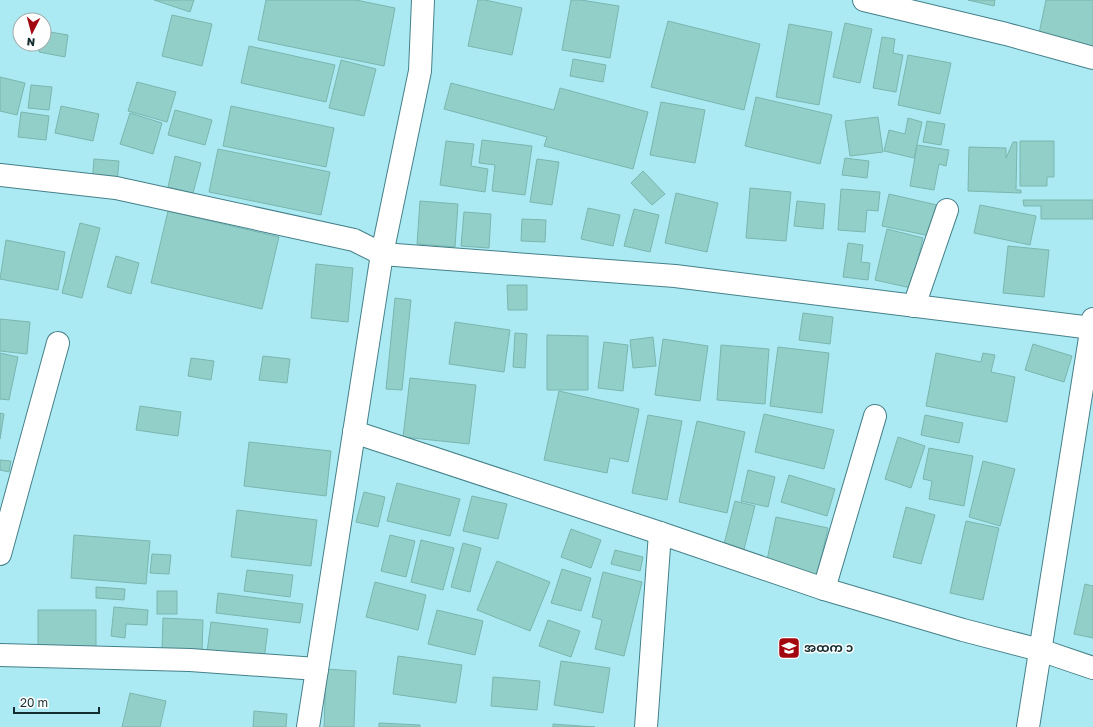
<svg xmlns="http://www.w3.org/2000/svg" width="1093" height="727" font-family="'Golos Text','Noto Sans Myanmar',sans-serif">
	<style>
		.building { fill: #92cfc8; stroke: #79b6af }
		.lines { fill: none; stroke-linecap: round; stroke-linejoin: round }
		.street-casing { stroke: #458089; stroke-width: 24 }
		.street { stroke: #fff; stroke-width: 22 }
		.labels { text-anchor: middle; stroke-width: 3; stroke-linejoin: round; paint-order: stroke }
		.poi-label { font-size: 12px; font-weight: bold; fill: #142d31; stroke: #fefefe; text-anchor: start }
	</style>
	<rect width="100%" height="100%" fill="#aceaf3"/>
	<g class="building">
		<path d="M154,0H194L190,12Z"/>
		<path d="M266,0H356L395,8L384,66L258,40Z"/>
		<path d="M478,0H485L522,8L512,55L468,46Z"/>
		<path d="M571,0H581L619,6L610,58L562,50Z"/>
		<path d="M968,0H995L994,6Z"/>
		<path d="M1046,0H1093V50L1038,38Z"/>
		<path d="M172,15L212,24L202,66L162,56Z"/>
		<path d="M668,21L760,44L744,110L651,87Z"/>
		<path d="M845,23L872,29L860,83L833,77Z"/>
		<path d="M789,24L832,32L819,105L776,97Z"/>
		<path d="M44,31L68,35L65,57L39,52L41,44H44Z"/>
		<path d="M882,37L895,39L893,53L903,55L896,92L873,88Z"/>
		<path d="M249,46L335,65L326,102L241,83Z"/>
		<path d="M908,55L951,63L940,114L898,105Z"/>
		<path d="M573,59L606,65L603,82L570,76Z"/>
		<path d="M341,60L376,69L364,116L329,108Z"/>
		<path d="M0,77L25,83L17,115L0,111Z"/>
		<path d="M137,82L176,92L167,122L128,111Z"/>
		<path d="M451,83L554,110L560,88L648,112L633,169L544,146L547,137L444,109Z"/>
		<path d="M31,85L52,87L49,110L28,108Z"/>
		<path d="M756,97L832,115L820,164L745,146Z"/>
		<path d="M661,102L705,110L695,163L650,155Z"/>
		<path d="M61,106L99,114L93,141L55,133Z"/>
		<path d="M231,106L334,128L326,167L223,146Z"/>
		<path d="M175,110L212,120L205,145L168,135Z"/>
		<path d="M21,112L49,116L46,140L18,137Z"/>
		<path d="M130,113L162,123L153,154L120,144Z"/>
		<path d="M878,117L883,152L850,156L845,121Z"/>
		<path d="M908,118L922,122L914,158L884,151L889,130L905,134Z"/>
		<path d="M927,121L945,124L941,145L923,142Z"/>
		<path d="M482,140L532,146L525,195L492,191L495,165L479,163Z"/>
		<path d="M446,141L474,144L471,166L488,169L485,192L440,185Z"/>
		<path d="M1020,141H1054V177H1047V186H1020Z"/>
		<path d="M1013,142H1017L1016,190H1021V193L968,191L969,147L1006,148V158Z"/>
		<path d="M917,145L949,150L946,166L939,164L934,190L910,186Z"/>
		<path d="M218,149L330,172L321,215L209,192Z"/>
		<path d="M175,156L201,163L193,193L168,187Z"/>
		<path d="M845,158L869,161L867,178L842,175Z"/>
		<path d="M94,159L119,161L117,184L92,183Z"/>
		<path d="M537,159L559,162L552,205L530,202Z"/>
		<path d="M643,171L665,194L652,205L631,183Z"/>
		<path d="M750,188L791,192L786,241L746,238Z"/>
		<path d="M841,189L880,192L878,211L867,210L865,232L838,230Z"/>
		<path d="M676,193L718,203L707,252L665,243Z"/>
		<path d="M889,194L937,205L930,236L882,226Z"/>
		<path d="M1023,200H1093V219H1041V206H1024Z"/>
		<path d="M420,201L458,204L455,247L417,244Z"/>
		<path d="M797,201L825,204L823,229L794,226Z"/>
		<path d="M980,205L1036,216L1030,245L974,233Z"/>
		<path d="M588,208L620,215L613,246L581,239Z"/>
		<path d="M634,209L659,215L650,252L624,246Z"/>
		<path d="M168,211L279,237L262,309L151,283Z"/>
		<path d="M464,212L491,214L489,248L461,246Z"/>
		<path d="M522,219L546,220L545,242L521,241Z"/>
		<path d="M80,223L100,228L82,298L62,293Z"/>
		<path d="M887,229L923,238L911,288L875,280Z"/>
		<path d="M6,240L65,252L58,290L0,279Z"/>
		<path d="M848,243L863,245L861,262L870,263L868,280L843,277Z"/>
		<path d="M1008,246L1049,250L1044,297L1003,293Z"/>
		<path d="M116,256L139,263L131,294L107,287Z"/>
		<path d="M316,264L353,268L348,322L311,318Z"/>
		<path d="M507,285H527V310H508Z"/>
		<path d="M395,298L411,300L402,390L386,389Z"/>
		<path d="M803,313L833,317L830,344L799,340Z"/>
		<path d="M0,319L30,322L27,354L0,351Z"/>
		<path d="M455,322L510,330L504,372L449,364Z"/>
		<path d="M515,333L527,334L525,368L513,367Z"/>
		<path d="M547,335L588,336V390H547Z"/>
		<path d="M653,337L656,366L633,368L630,340Z"/>
		<path d="M663,339L708,346L700,401L655,395Z"/>
		<path d="M604,342L628,345L623,391L598,388Z"/>
		<path d="M1033,344L1072,356L1064,382L1025,370Z"/>
		<path d="M721,345L769,349L765,404L717,400Z"/>
		<path d="M778,347L829,353L822,413L770,406Z"/>
		<path d="M0,353L18,357L9,400L0,399Z"/>
		<path d="M936,353L981,362L983,353L995,355L991,372L1015,377L1007,422L926,406Z"/>
		<path d="M263,356L290,359L287,383L259,380Z"/>
		<path d="M191,358L214,361L211,380L188,376Z"/>
		<path d="M410,378L476,385L469,444L403,437Z"/>
		<path d="M559,391L639,409L628,462L610,458L607,473L544,460Z"/>
		<path d="M140,406L181,412L178,436L136,430Z"/>
		<path d="M0,413L4,414L0,439Z"/>
		<path d="M764,414L834,430L824,469L755,452Z"/>
		<path d="M648,415L682,421L667,500L632,493Z"/>
		<path d="M925,415L963,423L959,443L921,435Z"/>
		<path d="M697,421L745,432L727,513L679,502Z"/>
		<path d="M898,437L925,446L911,488L885,479Z"/>
		<path d="M249,442L331,451L326,496L244,486Z"/>
		<path d="M929,448L973,456L964,506L929,499L932,481L923,479Z"/>
		<path d="M0,460L11,461L9,472L0,470Z"/>
		<path d="M983,461L1015,469L1000,526L969,517Z"/>
		<path d="M748,470L775,477L768,507L741,501Z"/>
		<path d="M789,475L835,489L827,516L781,502Z"/>
		<path d="M397,483L460,499L450,536L387,521Z"/>
		<path d="M364,492L385,497L378,527L356,522Z"/>
		<path d="M472,496L507,504L498,539L463,531Z"/>
		<path d="M735,501L755,506L743,553L723,548Z"/>
		<path d="M906,507L935,515L921,564L893,557Z"/>
		<path d="M237,510L317,520L311,566L231,557Z"/>
		<path d="M776,517L828,528L817,576L766,565Z"/>
		<path d="M966,521L999,528L983,600L950,593Z"/>
		<path d="M571,529L601,540L591,568L561,557Z"/>
		<path d="M74,535L150,541L146,584L71,578Z"/>
		<path d="M390,535L415,541L406,577L381,571Z"/>
		<path d="M421,540L454,548L443,590L411,582Z"/>
		<path d="M463,543L481,548L470,592L451,587Z"/>
		<path d="M615,550L643,557L640,571L611,564Z"/>
		<path d="M152,554L171,555L169,574L150,573Z"/>
		<path d="M497,561L550,582L530,631L477,610Z"/>
		<path d="M562,569L591,578L581,611L551,603Z"/>
		<path d="M247,570L293,575L290,597L244,591Z"/>
		<path d="M603,572L642,582L624,656L595,649L602,620L592,617Z"/>
		<path d="M375,582L426,595L418,630L366,617Z"/>
		<path d="M1085,584L1093,586V638L1074,634Z"/>
		<path d="M96,587L125,589L124,600L96,598Z"/>
		<rect x="157" y="591" width="20" height="23"/>
		<path d="M218,593L303,604L300,623L216,613Z"/>
		<path d="M114,607L148,610L147,625L126,624L125,638L111,636Z"/>
		<path d="M38,610H96V648L38,649Z"/>
		<path d="M437,610L483,621L475,655L428,644Z"/>
		<path d="M163,618L203,620L202,652L162,650Z"/>
		<path d="M548,620L580,631L571,657L539,646Z"/>
		<path d="M211,622L268,629L264,659L207,652Z"/>
		<path d="M398,656L462,665L456,703L393,694Z"/>
		<path d="M561,661L610,668L603,713L554,705Z"/>
		<path d="M326,669L356,671L354,727H324Z"/>
		<path d="M493,677L540,681L537,710L491,706Z"/>
		<path d="M130,693L166,701L160,727H122Z"/>
		<path d="M254,711L287,714L286,727H253Z"/>
		<path d="M379,723L420,725V727H379Z"/>
		<path d="M553,724L595,727H553Z"/>
	</g>
	<g class="lines">
		<g class="street-casing">
			<g id="street">
				<path d="M864,0L1006,34L1093,58"/>
				<path d="M0,175L116,188L354,240L382,254L675,276L1092,328"/>
				<path d="M914,306L947,210"/>
				<path d="M354,432L660,533L824,589L963,630L1040,650L1093,668"/>
				<path d="M0,554L58,343"/>
				<path d="M824,589L875,416"/>
				<path d="M0,655L190,660L317,669"/>
				<path d="M308,727L382,254L420,71L423,0"/>
				<path d="M646,727L660,533"/>
				<path d="M1028,727L1093,319"/>
			</g>
		</g>
		<use href="#street" class="street"/>
	</g>
	<defs>
		<g id="school-square" transform="scale(1.15)"><rect x="-9" y="-9" width="18" height="18" rx="4" fill="#a2070f" stroke="#fefefe"/><path d="M0-5L7-2L0 1L-7-2ZM-4 1L0 2.5L4 1V4Q0 6-4 4Z" fill="#fff"/></g>
	</defs>
	<g fill-rule="evenodd">
		<use href="#school-square" x="789" y="648"/>
	</g>
	<g class="labels">
		<g class="poi-label">
			<text x="804" y="652">အထက ၁</text>
		</g>
	</g>
	<g transform="translate(32 32) rotate(186)"><circle r="19" fill="#fefefe" stroke="#a0aaac"/>
	<path d="M0-3L7 15L0 10L-7 15Z" fill="#a2070f"/>
	<text y="-6" font-size="11" font-weight="bold" text-anchor="middle" fill="#142d31">N</text>
	</g>
	<path d="M14 707v6h85v-6" fill="none" stroke="#142d31" stroke-width="2"/>
	<text x="20" y="707" font-size="12" fill="#142d31" stroke="#fefefe" stroke-width="3" paint-order="stroke">20 m</text>
</svg>
